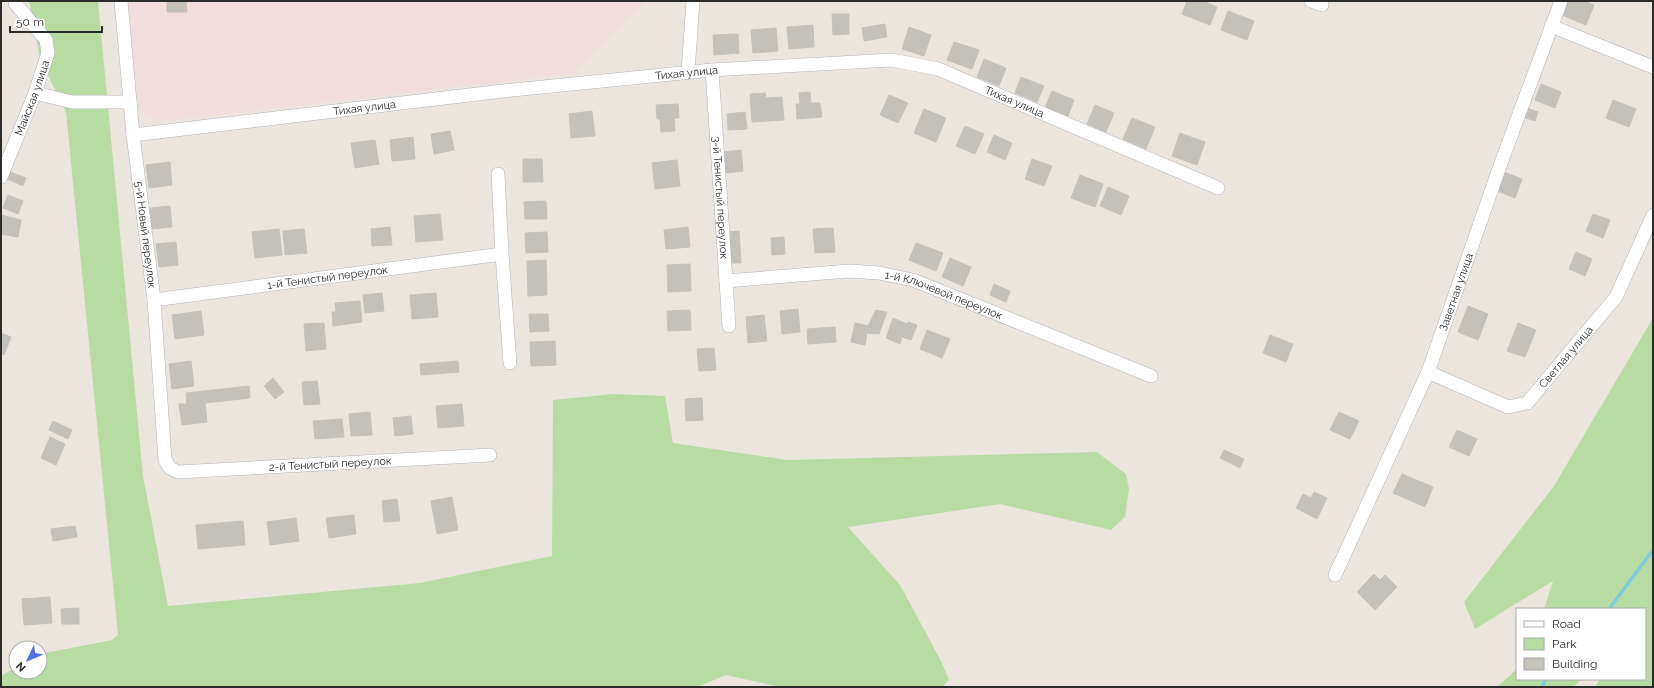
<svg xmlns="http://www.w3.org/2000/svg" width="1654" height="688" font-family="Raleway,sans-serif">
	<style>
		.medical { fill: #f1ddde }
		.green { fill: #b7dca1 }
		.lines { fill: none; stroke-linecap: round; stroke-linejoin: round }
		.stream { stroke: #7ccbe2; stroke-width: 3.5 }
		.building { fill: #c4c0ba; stroke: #c6c1b8 }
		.minor-casing { stroke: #afb1ba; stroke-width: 14 }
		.minor { stroke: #fff; stroke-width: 13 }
		.labels { text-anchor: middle; stroke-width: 4; stroke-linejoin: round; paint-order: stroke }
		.street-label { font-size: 11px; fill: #2b2b2b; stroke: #fff }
	</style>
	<rect width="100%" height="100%" fill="#ebe5de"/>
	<path class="medical" d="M128,1H646L575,73L157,122L138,110Z"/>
	<g class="green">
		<path d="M29,1H98L143,476L168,606L420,583L552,556L553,400L613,394L665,396L673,443L788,460L1097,452L1126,474L1129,489L1125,517L1111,530L1000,504L848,527L900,585L941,661L949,680L942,687H780L726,675L697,687H1V676L16,667V672H40V654L112,640L118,635L66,112L40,59Z"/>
		<path d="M1653,318V687H1595L1600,679H1645V609H1544L1553,581L1475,629L1464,602L1554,486Z"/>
		<path d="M1517,669V679H1582L1573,687H1497Z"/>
	</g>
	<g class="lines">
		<g class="stream">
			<path d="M1609,609L1653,550"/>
			<path d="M1542,687L1546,679"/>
		</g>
	</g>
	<g class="building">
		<path d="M167,1H186L187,12H167Z"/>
		<path d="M1187,1H1203L1217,7L1210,25L1182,14Z"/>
		<path d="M1568,1H1584L1594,5L1586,25L1562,15Z"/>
		<path d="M1228,11L1254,21L1247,40L1221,30Z"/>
		<path d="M832,14H849V34L833,35Z"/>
		<path d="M885,24L887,37L864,41L862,28Z"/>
		<path d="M813,25L814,47L789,49L787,27Z"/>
		<path d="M909,27L931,35L924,56L902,49Z"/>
		<path d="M776,28L778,51L753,53L751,30Z"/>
		<path d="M738,34L739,53L714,55L713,35Z"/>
		<path d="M954,42L979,50L972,69L947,60Z"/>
		<path d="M984,59L1006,68L999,86L977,77Z"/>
		<path d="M1021,77L1044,86L1037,102L1015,93Z"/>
		<path d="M1541,84L1561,92L1555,108L1535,100Z"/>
		<path d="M1052,91L1074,100L1068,116L1045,107Z"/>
		<path d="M810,92L811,103H820L822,117L797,119L796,104H800L799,93Z"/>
		<path d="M765,93L766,98L782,97L784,120L752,122L750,94Z"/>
		<path d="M889,95L908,103L898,123L880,115Z"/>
		<path d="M1613,100L1636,109L1629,127L1606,118Z"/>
		<path d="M678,104L679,118H674L675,131L661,132L660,119H657L656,105Z"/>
		<path d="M1095,105L1114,113L1106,132L1087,124Z"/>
		<path d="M1527,108L1538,112L1535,121L1523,117Z"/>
		<path d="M924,109L946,118L936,142L914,133Z"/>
		<path d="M592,111L595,136L571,138L569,114Z"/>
		<path d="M745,112L747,129L728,130L727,114Z"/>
		<path d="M1132,118L1155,127L1146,149L1123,139Z"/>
		<path d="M965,126L984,134L975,154L956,146Z"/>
		<path d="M450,131L454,150L434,154L431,134Z"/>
		<path d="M1180,133L1205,142L1197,165L1172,156Z"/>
		<path d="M994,135L1012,143L1005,160L987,152Z"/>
		<path d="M413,137L415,159L392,161L390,140Z"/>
		<path d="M375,140L379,164L355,168L351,143Z"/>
		<path d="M741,150L743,171L726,173L724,152Z"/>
		<path d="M523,159H542L543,182H523Z"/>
		<path d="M1032,159L1052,166L1044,186L1025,179Z"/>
		<path d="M677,160L680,186L655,189L652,163Z"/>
		<path d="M170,162L172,185L149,188L146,165Z"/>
		<path d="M8,171L26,178L23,186L5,178Z"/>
		<path d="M1504,172L1522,179L1515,198L1497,191Z"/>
		<path d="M1080,175L1103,184L1095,207L1071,198Z"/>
		<path d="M1108,187L1129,196L1121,215L1100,206Z"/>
		<path d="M8,195L23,201L18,214L3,208Z"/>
		<path d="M546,201L547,219H525L524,202Z"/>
		<path d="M170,206L172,227L152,229L150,208Z"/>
		<path d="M440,214L443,240L416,242L414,216Z"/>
		<path d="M1593,214L1610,220L1603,238L1586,231Z"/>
		<path d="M1,215L21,220L18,237L1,234Z"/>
		<path d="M390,227L392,245L372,246L371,229Z"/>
		<path d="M688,227L690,247L666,249L664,230Z"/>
		<path d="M833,228L835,252L815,253L813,229Z"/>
		<path d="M279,229L282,255L255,258L252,232Z"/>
		<path d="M304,229L307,253L285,255L283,231Z"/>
		<path d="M739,231L741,263H730L728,232Z"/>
		<path d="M547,232L548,252L526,253L525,233Z"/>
		<path d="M784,237L785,254L772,255L771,238Z"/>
		<path d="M176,242L178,265L159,267L156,244Z"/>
		<path d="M916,243L943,253L936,271L909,260Z"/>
		<path d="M1576,252L1592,259L1585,276L1569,269Z"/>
		<path d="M950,258L971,267L963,286L942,277Z"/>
		<path d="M546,260L547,295L528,296L527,261Z"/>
		<path d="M690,264L691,291L668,292L667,265Z"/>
		<path d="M994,284L1010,291L1006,302L990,295Z"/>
		<path d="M382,293L384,311L365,313L363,295Z"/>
		<path d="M436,293L438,317L412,319L410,295Z"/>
		<path d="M360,301L362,322L333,326L332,312H336L335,303Z"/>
		<path d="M1468,306L1488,314L1478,340L1458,332Z"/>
		<path d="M798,309L800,332L782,334L780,311Z"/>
		<path d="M690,310L691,330L668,331L667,311Z"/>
		<path d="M876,310L887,312L879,334L867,333L865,345L851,342L855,323L868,326Z"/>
		<path d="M201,311L204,335L175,339L172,315Z"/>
		<path d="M529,314H548L549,331L530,332Z"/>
		<path d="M764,315L767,341L748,343L746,317Z"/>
		<path d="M893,318L907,324L908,322L917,325L911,340L902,337L900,344L886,338Z"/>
		<path d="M324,323L326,349L306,351L304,324Z"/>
		<path d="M1518,323L1536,330L1525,357L1507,351Z"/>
		<path d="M835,327L836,342L808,344L807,329Z"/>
		<path d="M927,330L950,339L942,358L920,349Z"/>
		<path d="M1,333L11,337L4,355L1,354Z"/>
		<path d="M1270,335L1293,344L1286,362L1263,353Z"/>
		<path d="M555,341L556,365L531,366L530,342Z"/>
		<path d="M714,348L716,370L699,371L697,349Z"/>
		<path d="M191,361L194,386L172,389L169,364Z"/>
		<path d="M458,361L459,372L421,375L420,364Z"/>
		<path d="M273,378L284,392L275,399L264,386Z"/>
		<path d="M317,381L320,404L304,405L302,382Z"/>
		<path d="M249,386L250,398L205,403L207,422L182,425L179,404H187L186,393Z"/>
		<path d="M702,398L703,420L686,421L685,399Z"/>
		<path d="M462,404L464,426L438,428L436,406Z"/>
		<path d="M370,412L372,435L351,436L349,414Z"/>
		<path d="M1339,412L1359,421L1350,439L1330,430Z"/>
		<path d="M411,416L413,434L395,436L393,418Z"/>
		<path d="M342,419L344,437L315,439L313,421Z"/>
		<path d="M53,421L72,430L68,439L49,430Z"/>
		<path d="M1457,430L1477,439L1469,456L1449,447Z"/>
		<path d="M50,437L65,444L56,465L41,458Z"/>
		<path d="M1224,450L1244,459L1240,468L1220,458Z"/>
		<path d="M1402,474L1433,487L1425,507L1393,493Z"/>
		<path d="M1314,492L1327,498L1317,519L1296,508L1303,494L1311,498Z"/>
		<path d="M452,497L458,530L437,534L431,501Z"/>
		<path d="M397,499L400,521L384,522L382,501Z"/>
		<path d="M354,515L356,534L329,538L326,518Z"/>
		<path d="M296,518L299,541L270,545L267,522Z"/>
		<path d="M243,521L245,545L198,549L196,525Z"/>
		<path d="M75,526L77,537L53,541L51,529Z"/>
		<path d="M1374,574L1380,580L1385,575L1397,587L1375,610L1357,592Z"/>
		<path d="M50,597L52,623L24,625L22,599Z"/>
		<path d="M79,608V624H62L61,609Z"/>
	</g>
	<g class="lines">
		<g class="minor-casing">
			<g id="minor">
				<path id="s1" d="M121,1L133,135L154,300L165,460L170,468L178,472L490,455"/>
				<path d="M1311,1L1322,5"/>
				<path d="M1551,26L1653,67"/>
				<path id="s2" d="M712,70L729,326"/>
				<path d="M688,72L693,1"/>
				<path d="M35,93L72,102H130"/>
				<path id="s3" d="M133,135L503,91L712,70L892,60L938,69L1218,188"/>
				<path d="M498,174L502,254L510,363"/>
				<path id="s4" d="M1,177L35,93L48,53L46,40L15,3"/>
				<path id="s5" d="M726,281L849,271L879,273L913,280L1151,376"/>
				<path id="s6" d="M154,300L502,254"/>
				<path id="s7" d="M1428,372L1508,407L1527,403L1616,297L1653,215"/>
				<path id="s8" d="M1335,575L1428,372L1501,163L1561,1"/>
			</g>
		</g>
		<use href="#minor" class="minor"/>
	</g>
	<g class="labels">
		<g class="street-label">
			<text dy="4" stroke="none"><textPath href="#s3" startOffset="557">Тихая улица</textPath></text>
			<text dy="4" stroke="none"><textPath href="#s4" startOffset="85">Майская улица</textPath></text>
			<text dy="4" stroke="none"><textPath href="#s3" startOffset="893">Тихая улица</textPath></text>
			<text dy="4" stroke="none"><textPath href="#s3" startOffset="233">Тихая улица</textPath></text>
			<text dy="4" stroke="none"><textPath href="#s2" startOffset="128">3-й Тенистый переулок</textPath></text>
			<text dy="4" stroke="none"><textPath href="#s1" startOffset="235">5-й Новый переулок</textPath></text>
			<text dy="4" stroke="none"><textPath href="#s6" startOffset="175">1-й Тенистый переулок</textPath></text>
			<text dy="4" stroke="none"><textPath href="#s8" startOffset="308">Заветная улица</textPath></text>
			<text dy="4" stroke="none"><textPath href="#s5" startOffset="222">1-й Ключевой переулок</textPath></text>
			<text dy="4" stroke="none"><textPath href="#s7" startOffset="167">Светлая улица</textPath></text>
			<text dy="4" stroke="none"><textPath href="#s1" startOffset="632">2-й Тенистый переулок</textPath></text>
		</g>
	</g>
	<rect width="1654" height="688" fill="none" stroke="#2b2b2b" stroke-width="4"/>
	<rect x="1516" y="608" width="130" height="72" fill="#ffffff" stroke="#aaaaaa"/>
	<rect x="1524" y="621" width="20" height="6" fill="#ffffff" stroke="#aaaaaa"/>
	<text x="1552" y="628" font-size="12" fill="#2b2b2b">Road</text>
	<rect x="1524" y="638" width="20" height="12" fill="#b7dca1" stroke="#aaaaaa"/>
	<text x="1552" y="648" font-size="12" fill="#2b2b2b">Park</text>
	<rect x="1524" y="658" width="20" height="12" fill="#c4c0ba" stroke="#aaaaaa"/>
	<text x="1552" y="668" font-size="12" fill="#2b2b2b">Building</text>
	<g transform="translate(28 660) rotate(226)"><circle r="19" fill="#ffffff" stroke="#aaaaaa"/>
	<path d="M0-3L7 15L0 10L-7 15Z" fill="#4f71e8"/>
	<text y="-6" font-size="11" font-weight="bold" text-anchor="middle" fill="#2b2b2b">N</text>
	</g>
	<path d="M10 26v6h92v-6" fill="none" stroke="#2b2b2b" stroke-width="2"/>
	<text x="16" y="26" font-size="12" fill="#2b2b2b" stroke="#ffffff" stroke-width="3" paint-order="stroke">50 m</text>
</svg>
